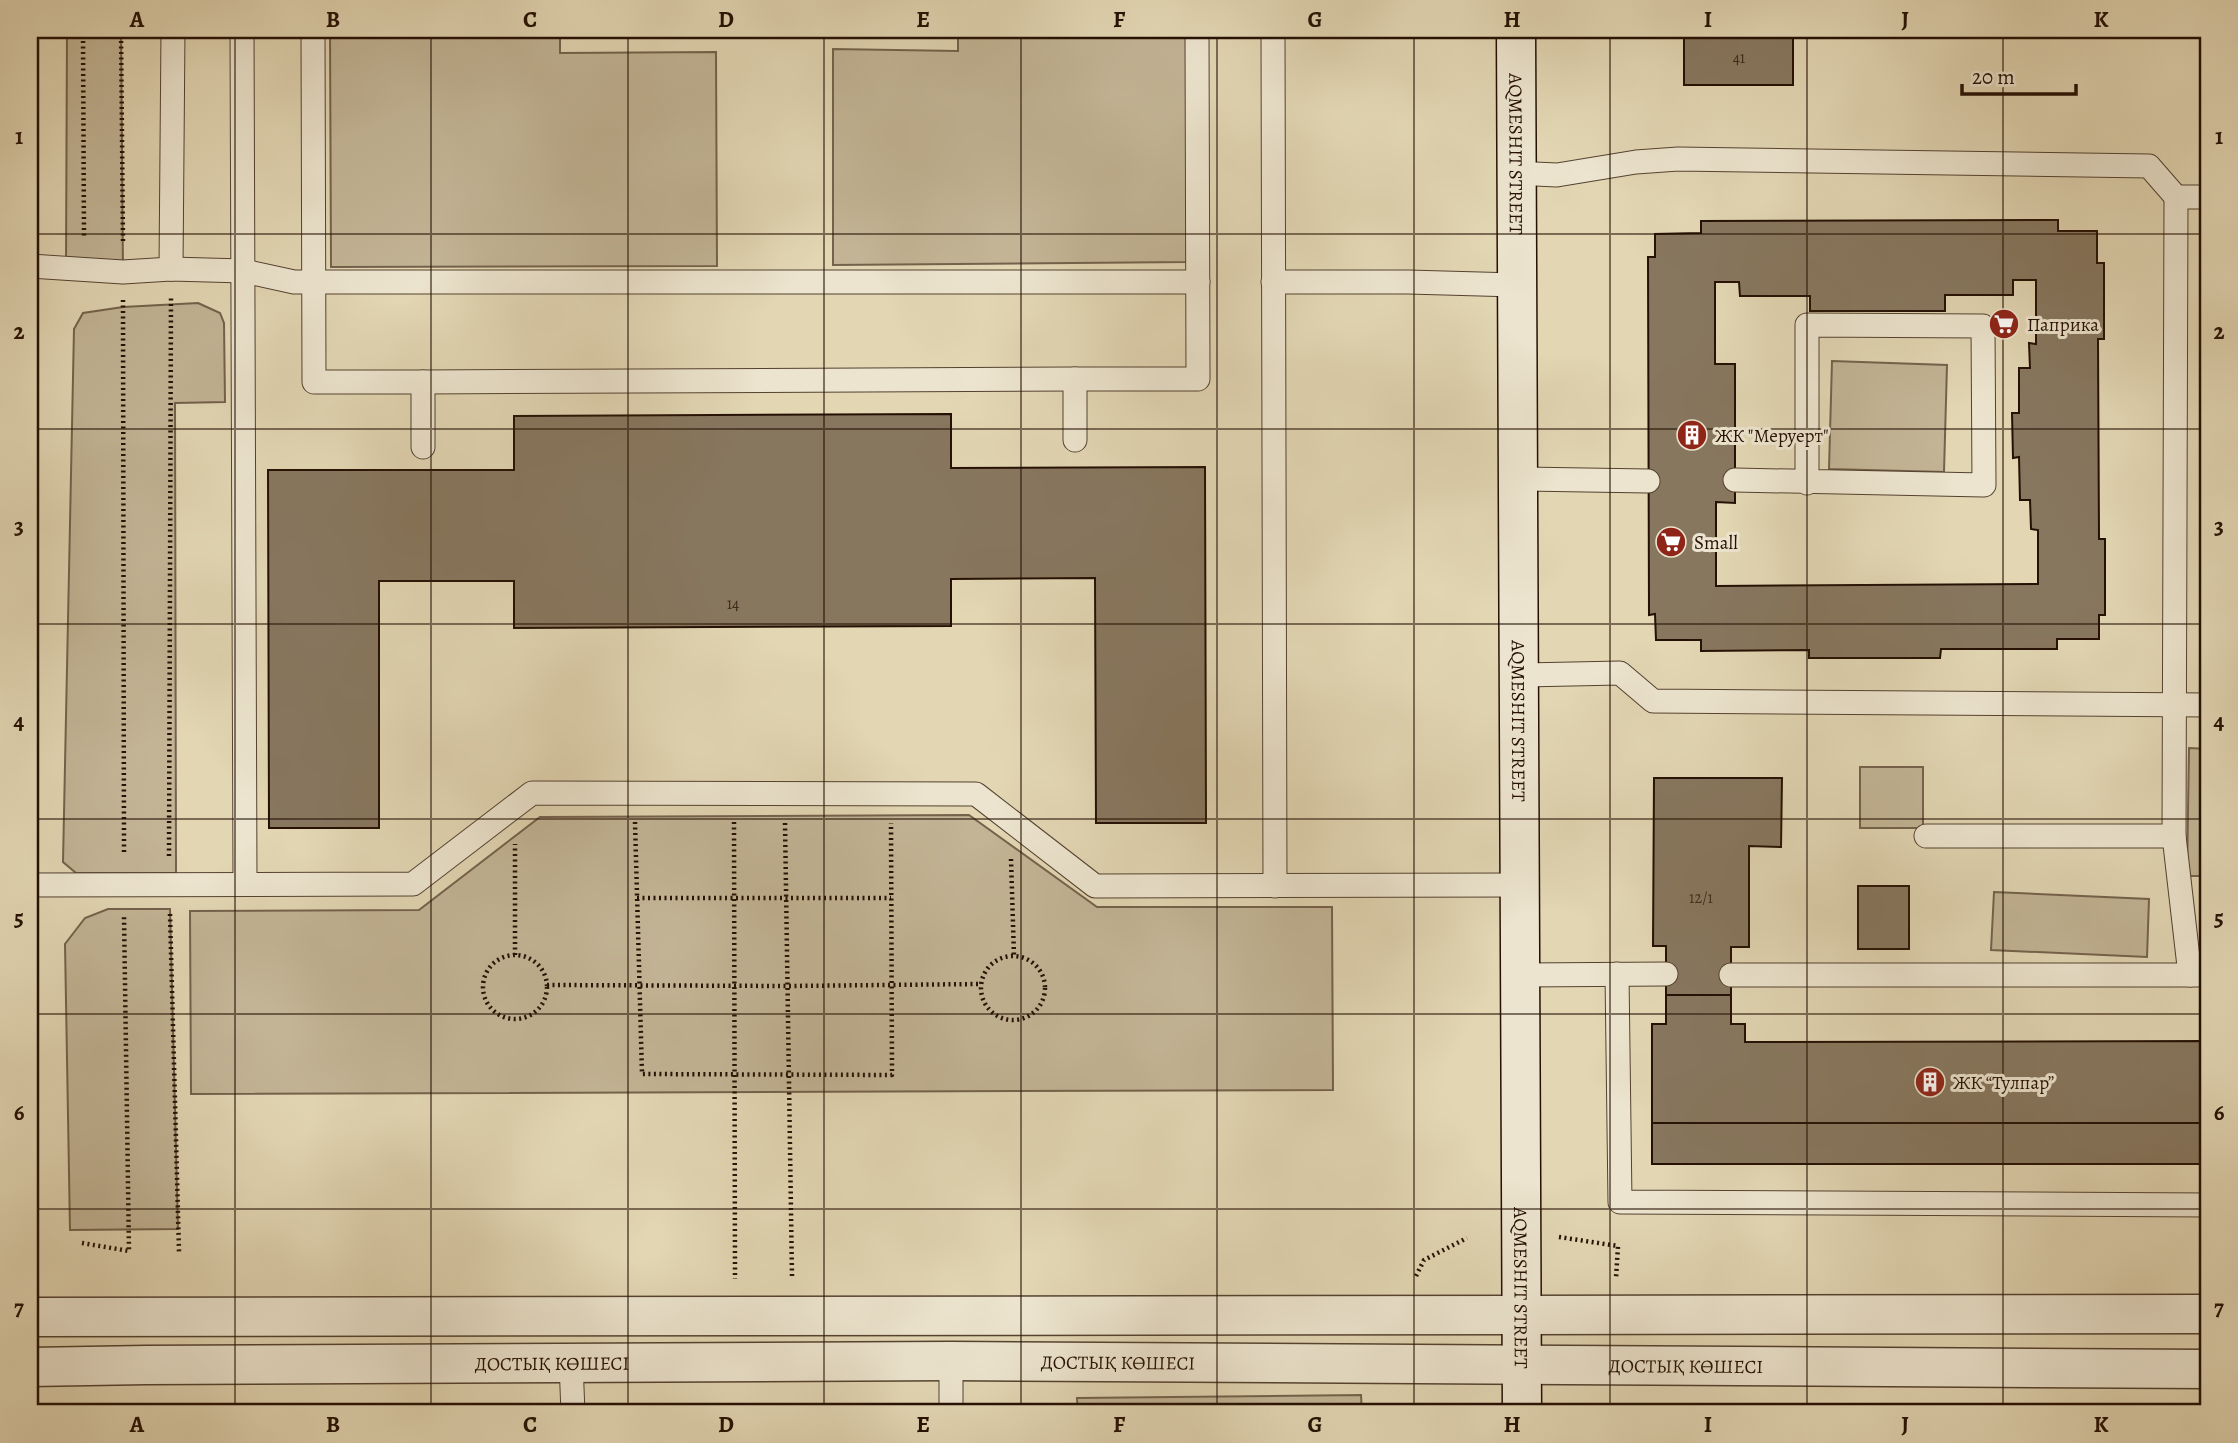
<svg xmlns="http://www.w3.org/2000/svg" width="2238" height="1443" font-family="Alegreya,serif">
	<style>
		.green { fill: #c2b495; stroke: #74624c; stroke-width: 2 }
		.building { fill: #87775f; stroke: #251004; stroke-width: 2; fill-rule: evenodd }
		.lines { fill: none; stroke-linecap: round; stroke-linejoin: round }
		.service-casing { stroke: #544230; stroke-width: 25 }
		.tertiary-casing { stroke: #544230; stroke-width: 41 }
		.secondary-casing { stroke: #251004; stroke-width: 41 }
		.path { stroke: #251004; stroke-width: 4.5; stroke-dasharray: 2 3.5; stroke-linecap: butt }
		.service { stroke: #ece4ce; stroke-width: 23 }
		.tertiary { stroke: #ece4ce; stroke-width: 38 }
		.secondary { stroke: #ece4ce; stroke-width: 38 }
		.grid { fill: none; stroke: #251004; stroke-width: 2; stroke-opacity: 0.55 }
		.labels { text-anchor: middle; stroke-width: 6; stroke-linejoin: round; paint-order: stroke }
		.number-label { font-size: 16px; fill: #3e2a1b }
		.street-label { font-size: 19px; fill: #251004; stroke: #ece4ce }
		.poi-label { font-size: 19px; fill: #251004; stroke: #ece4ce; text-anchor: start }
		.neatline { fill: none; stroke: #251004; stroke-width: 2.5 }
		.grid-label { font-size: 23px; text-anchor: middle; font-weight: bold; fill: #251004 }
	</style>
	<rect width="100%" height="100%" fill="#e2d6b3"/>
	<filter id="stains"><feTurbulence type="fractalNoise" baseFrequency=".00286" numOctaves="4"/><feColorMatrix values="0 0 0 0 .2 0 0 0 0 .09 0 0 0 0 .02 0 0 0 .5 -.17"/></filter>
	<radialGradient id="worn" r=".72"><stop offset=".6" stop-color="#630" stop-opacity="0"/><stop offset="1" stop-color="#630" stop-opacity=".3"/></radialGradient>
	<g class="green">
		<path d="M67,30H121L123,272L66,268Z"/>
		<path d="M330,30H560V53L716,52L717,266L331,267Z"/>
		<path d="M958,30H1187L1188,262L833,265V49L958,51Z"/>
		<path d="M198,303L220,313L224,323L225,402L175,403L176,873H76L63,862L74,329L83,313L123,307Z"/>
		<path d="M1832,361L1947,365L1944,472L1829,469Z"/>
		<path d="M2189,748L2208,749V876H2187Z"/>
		<rect x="1860" y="767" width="63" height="61"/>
		<path d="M969,815L1097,907H1332L1333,1090L191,1094L190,911L419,910L540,817Z"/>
		<path d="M1994,892L2149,899L2147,957L1991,950Z"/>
		<path d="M108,909H170L178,1229L70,1230L65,944L85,918Z"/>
		<path d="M1361,1395L1362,1413H1078L1077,1398Z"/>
	</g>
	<g class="building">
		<rect x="1684" y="30" width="109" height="55"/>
		<path d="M2058,220V231H2097V263H2104V339H2098L2099,539H2105V615H2099V639H2057V649H1941L1940,658H1809V650L1701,651V640H1656L1655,614L1649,615L1648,257H1655V234L1701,233V221ZM2013,280H2036V344L2029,343L2030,368H2019V413H2012L2013,458L2019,457L2020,500H2030L2031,529L2038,530V584L1716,586V502L1735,503V364H1715V282H1739L1740,296H1810V311H1945V295H2013Z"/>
		<rect x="2201" y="374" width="7" height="61"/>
		<path d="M951,414V468L1205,467L1206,823H1096L1095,578L951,579V626L514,628V581H379V828H269L268,470H514V416Z"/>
		<path d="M1654,778H1782L1781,847L1749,846V947H1731V995H1666V946H1653Z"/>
		<rect x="1858" y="886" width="51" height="63"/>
		<path d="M1666,995H1731V1024H1745V1042L2208,1041V1123H1652V1024H1666Z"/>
		<rect x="1652" y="1123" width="556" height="41"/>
	</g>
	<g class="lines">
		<g class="service-casing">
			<g id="service">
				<path d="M242,30L245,883"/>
				<path d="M313,30L314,382H423V447"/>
				<path d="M1273,30L1275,886"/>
				<path d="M1515,173L1557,175L1636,162L1678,159L2149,166L2176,197"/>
				<path d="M30,266L123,272L171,269L244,271L294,282H1198"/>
				<path d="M171,269L173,30"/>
				<path d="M1273,282H1408L1516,285"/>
				<path d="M423,382L1075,379"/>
				<path d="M1075,440V379H1198L1197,30"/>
				<path d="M1517,479L1648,481"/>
				<path d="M1735,480L1984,485L1983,326L1807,325V483"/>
				<path d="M1518,675L1620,673L1653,701L2208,705"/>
				<path d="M1926,836H2174L2176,197H2208"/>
				<path d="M2174,836L2190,975"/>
				<path d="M30,885L413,884L532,793L976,794L1095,886L1519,885"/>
				<path d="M1617,974L1620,1202L2208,1205"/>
				<path d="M1519,975L1666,974"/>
				<path d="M1731,975H2208"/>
				<path d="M571,1362L573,1413"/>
				<path d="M951,1413V1361"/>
			</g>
		</g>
		<g class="tertiary-casing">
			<g id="tertiary">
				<path d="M30,1317L2208,1314"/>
				<path id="s1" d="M30,1367L146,1365L951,1361L2208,1369"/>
			</g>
		</g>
		<g class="secondary-casing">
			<g id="secondary">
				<path id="s2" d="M1516,30L1522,1413"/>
			</g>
		</g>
		<g class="path">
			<path d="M83,30L84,239"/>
			<path d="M121,30L123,242"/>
			<path d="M123,300L124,855"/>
			<path d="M635,822L642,1074L892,1075L891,823"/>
			<path d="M734,822L735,1279"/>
			<path d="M785,823L792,1277"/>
			<path d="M169,856L171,298"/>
			<path d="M1011,859L1014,956"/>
			<path d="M637,898H891"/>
			<path d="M170,914L179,1252"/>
			<path d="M515,955V844"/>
			<circle cx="515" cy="987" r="32"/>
			<circle cx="1013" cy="988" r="32"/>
			<path d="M547,985L788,986L981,984"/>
			<path d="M1559,1237L1618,1246L1616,1278"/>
			<path d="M82,1243L129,1251L124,916"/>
			<path d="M1416,1276L1424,1260L1467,1238"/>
		</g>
		<use href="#service" class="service"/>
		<use href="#tertiary" class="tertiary"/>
		<use href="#secondary" class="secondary"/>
	</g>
	<path class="grid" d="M235,30V1413M431,30V1413M628,30V1413M824,30V1413M1021,30V1413M1217,30V1413M1414,30V1413M1610,30V1413M1807,30V1413M2003,30V1413M30,234H2208M30,429H2208M30,624H2208M30,819H2208M30,1014H2208M30,1209H2208"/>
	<defs>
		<g id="supermarket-disc" transform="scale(1.575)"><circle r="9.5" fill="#8f2418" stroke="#ece4ce"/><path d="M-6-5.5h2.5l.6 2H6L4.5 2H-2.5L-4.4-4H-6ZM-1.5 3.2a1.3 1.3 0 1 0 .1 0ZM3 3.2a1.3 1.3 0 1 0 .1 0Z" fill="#fff"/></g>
		<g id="building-disc" transform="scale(1.575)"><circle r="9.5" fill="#8f2418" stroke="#ece4ce"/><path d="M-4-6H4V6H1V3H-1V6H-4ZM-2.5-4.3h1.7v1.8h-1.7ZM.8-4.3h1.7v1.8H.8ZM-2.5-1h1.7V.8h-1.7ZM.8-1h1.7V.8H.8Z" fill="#fff"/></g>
	</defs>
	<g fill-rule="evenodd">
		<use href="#supermarket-disc" x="2004" y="324"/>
		<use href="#building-disc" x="1692" y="435"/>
		<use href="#supermarket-disc" x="1671" y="542"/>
		<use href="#building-disc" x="1930" y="1082"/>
	</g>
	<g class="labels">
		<g class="number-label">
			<text x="1739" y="63">41</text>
			<text x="733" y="609">14</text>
			<text x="1701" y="903">12/1</text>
		</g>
		<g class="street-label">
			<text dy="7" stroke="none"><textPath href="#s2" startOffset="124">AQMESHIT STREET</textPath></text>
			<text dy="7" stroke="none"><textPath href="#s2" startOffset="691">AQMESHIT STREET</textPath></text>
			<text dy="7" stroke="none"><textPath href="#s2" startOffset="1258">AQMESHIT STREET</textPath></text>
			<text dy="7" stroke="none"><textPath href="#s1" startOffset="522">ДОСТЫҚ КӨШЕСІ</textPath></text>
			<text dy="7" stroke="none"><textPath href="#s1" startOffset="1088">ДОСТЫҚ КӨШЕСІ</textPath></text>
			<text dy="7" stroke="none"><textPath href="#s1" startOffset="1656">ДОСТЫҚ КӨШЕСІ</textPath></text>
		</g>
		<g class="poi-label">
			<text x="2027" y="331">Паприка</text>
			<text x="1715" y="442">ЖК "Меруерт"</text>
			<text x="1694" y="549">Small</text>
			<text x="1953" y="1089">ЖК “Тулпар”</text>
		</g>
	</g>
	<rect width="2238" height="1443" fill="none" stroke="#e2d6b3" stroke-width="77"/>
	<path d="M1962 84v10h114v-10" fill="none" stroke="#251004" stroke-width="3.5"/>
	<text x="1972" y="84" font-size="21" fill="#251004" stroke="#ece4ce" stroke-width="5" paint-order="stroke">20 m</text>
	<rect x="38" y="38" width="2162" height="1366" class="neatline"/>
	<g class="grid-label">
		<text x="137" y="27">A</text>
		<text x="333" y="27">B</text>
		<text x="530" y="27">C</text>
		<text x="726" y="27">D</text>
		<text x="923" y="27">E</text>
		<text x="1119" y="27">F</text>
		<text x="1315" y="27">G</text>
		<text x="1512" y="27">H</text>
		<text x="1708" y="27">I</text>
		<text x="1905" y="27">J</text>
		<text x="2101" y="27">K</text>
		<text x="19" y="144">1</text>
		<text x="2219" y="144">1</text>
		<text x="19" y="339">2</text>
		<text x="2219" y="339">2</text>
		<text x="19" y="534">3</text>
		<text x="2219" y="534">3</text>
		<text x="19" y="729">4</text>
		<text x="2219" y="729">4</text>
		<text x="19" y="925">5</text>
		<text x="2219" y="925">5</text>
		<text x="19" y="1120">6</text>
		<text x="2219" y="1120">6</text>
		<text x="19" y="1315">7</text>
		<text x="2219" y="1315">7</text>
		<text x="137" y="1432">A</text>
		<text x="333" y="1432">B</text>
		<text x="530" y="1432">C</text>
		<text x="726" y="1432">D</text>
		<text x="923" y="1432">E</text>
		<text x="1119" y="1432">F</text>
		<text x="1315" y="1432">G</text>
		<text x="1512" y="1432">H</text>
		<text x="1708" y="1432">I</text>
		<text x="1905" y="1432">J</text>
		<text x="2101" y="1432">K</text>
	</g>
	<rect width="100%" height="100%" filter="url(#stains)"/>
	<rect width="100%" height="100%" fill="url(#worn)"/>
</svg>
